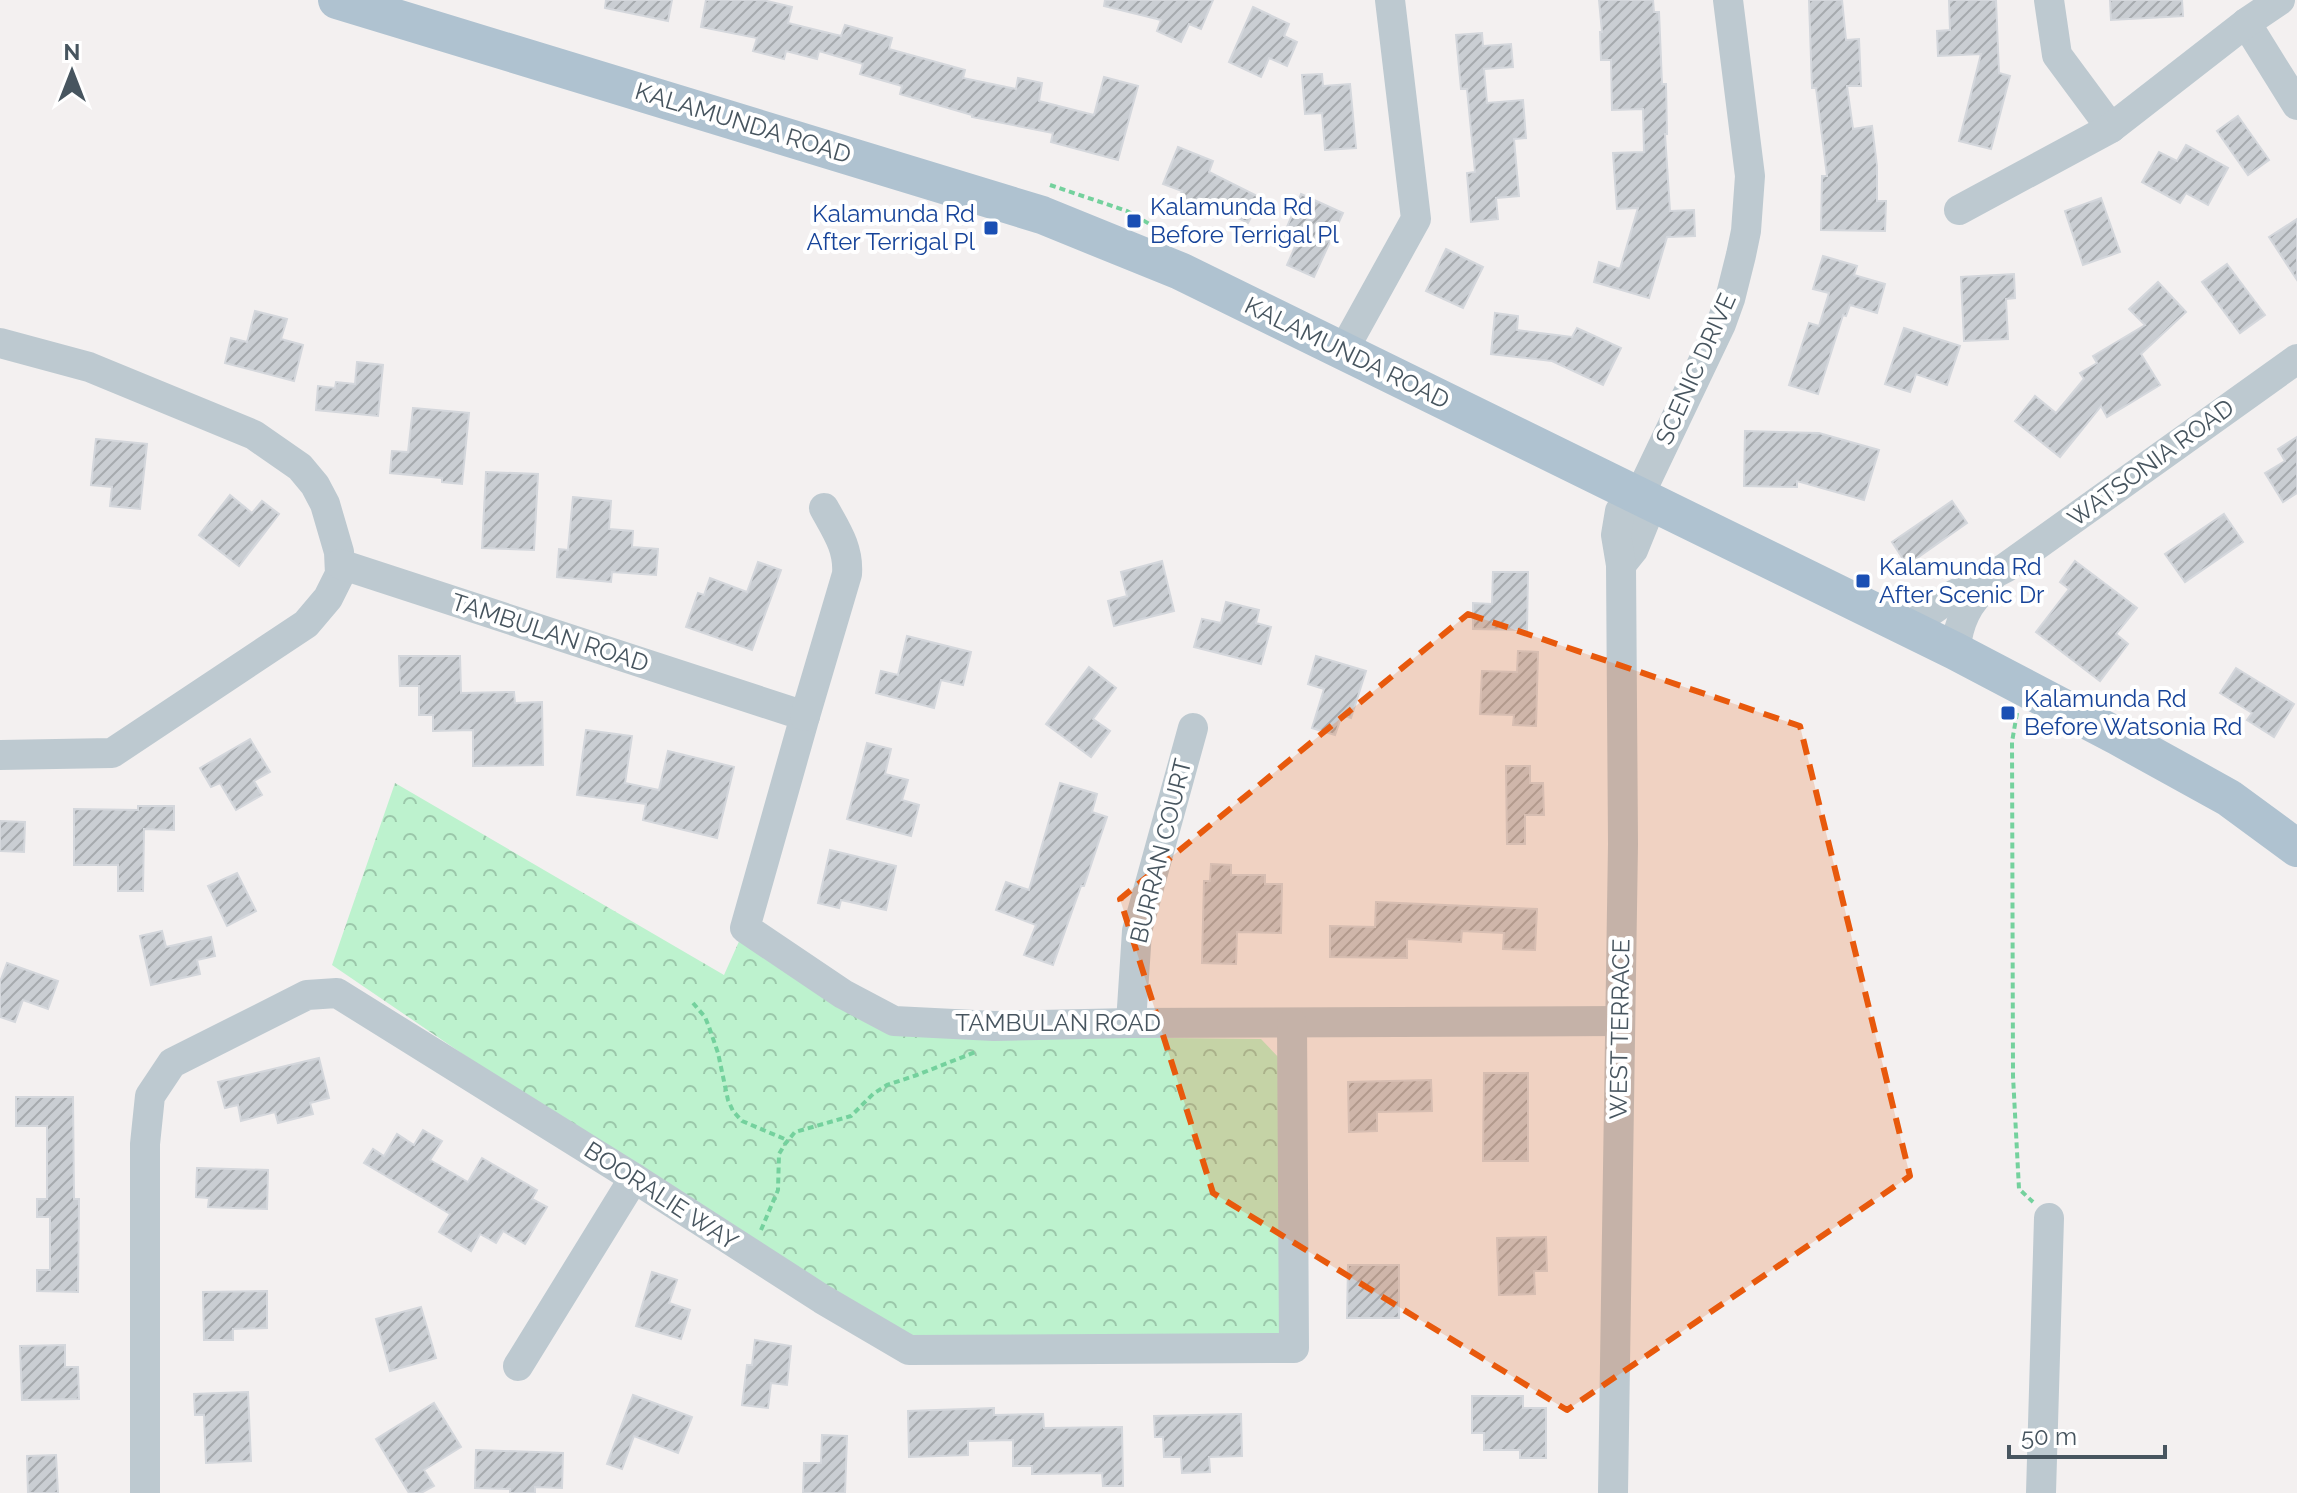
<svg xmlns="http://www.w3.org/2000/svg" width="2297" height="1493" font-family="Raleway,sans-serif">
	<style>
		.forest { fill: url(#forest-crowns) }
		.building { fill: url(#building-hatch); stroke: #d4d7dc; stroke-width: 2 }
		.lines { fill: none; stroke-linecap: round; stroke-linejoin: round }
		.path { stroke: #74d19d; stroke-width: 4; stroke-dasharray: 6 4; stroke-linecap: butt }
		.minor { stroke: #bdc9d0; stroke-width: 30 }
		.major { stroke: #afc2d0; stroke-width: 38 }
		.marked { fill: #e8590c; fill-opacity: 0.2; stroke: #e8590c; stroke-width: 6; stroke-dasharray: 16 10; stroke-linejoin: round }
		.transit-dot { fill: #1a4fb4; stroke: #fff; stroke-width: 3 }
		.labels { text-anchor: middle; stroke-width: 8; stroke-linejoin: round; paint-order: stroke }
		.street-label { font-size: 24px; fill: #47555f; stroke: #fff }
		.transit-label { font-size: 24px; fill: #164399; stroke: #fff; text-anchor: start }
	</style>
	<defs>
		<pattern id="forest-crowns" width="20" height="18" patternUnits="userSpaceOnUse" patternTransform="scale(2)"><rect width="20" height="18" fill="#bdf2ce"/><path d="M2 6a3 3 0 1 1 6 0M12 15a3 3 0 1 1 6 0" fill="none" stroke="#9bc7aa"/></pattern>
		<pattern id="building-hatch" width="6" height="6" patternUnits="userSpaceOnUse" patternTransform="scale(2)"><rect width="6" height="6" fill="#caced3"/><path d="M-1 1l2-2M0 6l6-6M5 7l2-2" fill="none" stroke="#a6aaae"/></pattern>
	</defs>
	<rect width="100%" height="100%" fill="#f3f0f0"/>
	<path class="forest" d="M395,783L724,975L745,928L896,1035L1261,1039L1279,1058L1282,1335L912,1340L822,1299L332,965Z"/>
	<g class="building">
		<path d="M606,0H672L668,21L605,8Z"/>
		<path d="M706,0H763L792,7L788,23L841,36L845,25L892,38L889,49L965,70L963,78L1016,89L1018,78L1042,83L1039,101L1094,115L1104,77L1138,86L1118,160L1051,142L1053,133L972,117V115L900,94L902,86L860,74L863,64L819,51L817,59L786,51L784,59L753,51L757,38L701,27Z"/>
		<path d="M1105,0H1213L1201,29L1189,24L1181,42L1157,31L1161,20L1104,6Z"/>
		<path d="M1599,0H1653L1654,12H1659L1662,84H1666L1667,134H1665L1670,211L1694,210L1695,236L1667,237L1649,298L1594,282L1599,262L1620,269L1638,208L1617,209L1613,153L1644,152L1643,109L1612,110L1611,60H1601L1600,32H1602Z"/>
		<path d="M1809,0H1842L1846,40L1859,39L1861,86H1847L1853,129L1872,126L1877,166V201H1886L1885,231L1821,230L1822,176H1827L1816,88H1812Z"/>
		<path d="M1949,0H1996L1999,73L2010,76L1991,149L1959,141L1981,54L1938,56L1937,31L1950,30Z"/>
		<path d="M2110,0H2182L2183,16L2111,20Z"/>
		<path d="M1253,7L1289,24L1284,36L1297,42L1287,66L1269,58L1261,77L1229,62Z"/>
		<path d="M1482,33L1483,46L1511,44L1513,67L1484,69L1487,103L1523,100L1526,138L1514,139L1519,196L1496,198L1498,219L1471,222L1467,173L1475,172L1467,89H1461L1456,35Z"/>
		<path d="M1322,74L1323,86L1350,84L1356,148L1325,150L1322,113L1305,114L1302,75Z"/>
		<path d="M2238,116L2269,160L2248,175L2217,131Z"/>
		<path d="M2186,145L2228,168L2208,205L2186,193L2180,203L2142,182L2159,152L2177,161Z"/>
		<path d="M1178,147L1213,161L1209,172L1261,198L1248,223L1199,198L1194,210L1177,203L1182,191L1163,184Z"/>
		<path d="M1301,194L1343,213L1314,277L1287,265L1295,247L1281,241Z"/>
		<path d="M2101,198L2120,252L2083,265L2065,211Z"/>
		<path d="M2297,219V280L2269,237Z"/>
		<path d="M1446,249L1483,267L1463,308L1426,291Z"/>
		<path d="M1823,256L1857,266L1854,275L1885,284L1877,313L1850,305L1846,316L1843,315L1818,394L1789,385L1809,323L1819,326L1829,293L1813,289Z"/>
		<path d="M2227,264L2265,315L2240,333L2202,282Z"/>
		<path d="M2014,274L2015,298L2006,299L2008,339L1964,341L1961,277Z"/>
		<path d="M2158,282L2186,312L2141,354L2160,385L2107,417L2101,406L2060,457L2015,421L2035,396L2056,413L2084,379L2080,373L2097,363L2093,356L2145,325L2129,309Z"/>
		<path d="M255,311L287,319L281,339L303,345L294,381L225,363L231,338L247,342Z"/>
		<path d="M1495,313L1518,316L1517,330L1572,337L1577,328L1621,348L1603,385L1552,361L1491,354Z"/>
		<path d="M1904,328L1960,346L1947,385L1916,374L1910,392L1885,384Z"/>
		<path d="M357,362L383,365L378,416L316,410L318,386L335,388L336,382L355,384Z"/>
		<path d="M413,408L469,413L462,484L442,482V478L390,473L392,451L408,452Z"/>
		<path d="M1745,431L1819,433L1879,450L1864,500L1797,481V487L1744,486Z"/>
		<path d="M2297,437V493L2283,502L2265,473L2285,461L2278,449Z"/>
		<path d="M96,439L147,444L140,509L110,506L112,487L91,485Z"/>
		<path d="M486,472L538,474L534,550L482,548Z"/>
		<path d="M230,495L252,513L262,501L279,514L239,566L199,535Z"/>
		<path d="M573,497L611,501L609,529L633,531L632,547L658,549L656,575L612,572L611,582L557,577L559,549L568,550Z"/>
		<path d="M1952,501L1967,523L1907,565L1892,542Z"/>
		<path d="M2224,514L2243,542L2185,582L2165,554Z"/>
		<path d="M1162,561L1174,611L1114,626L1108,601L1127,596L1121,572Z"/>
		<path d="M2075,561L2137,608L2116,634L2128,644L2100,681L2036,632L2069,589L2060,582Z"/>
		<path d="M758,562L781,570L752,650L686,627L698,593L704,595L710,578L747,592Z"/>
		<path d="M1493,572H1528L1527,630L1473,629V603L1492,604Z"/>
		<path d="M1226,602L1259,610L1256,623L1271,627L1261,664L1194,647L1202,619L1221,623Z"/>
		<path d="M907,636L971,652L963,685L941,680L934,708L876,693L881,671L898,675Z"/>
		<path d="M1518,651L1538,652L1536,726L1513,725L1514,715L1480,714L1482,671L1517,672Z"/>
		<path d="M399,656H460L461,693L514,692L515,703L542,702L543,765L473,766V730L433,731V715H419V686H400Z"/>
		<path d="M1316,656L1366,671L1351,718L1342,715L1335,735L1312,728L1324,689L1308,684Z"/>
		<path d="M1089,667L1116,688L1093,719L1110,731L1091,757L1046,724Z"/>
		<path d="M2236,668L2294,704L2274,737L2247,720L2252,713L2220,693Z"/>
		<path d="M586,730L632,736L625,783L659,790L668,751L734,767L717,838L643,820L646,804L577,795Z"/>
		<path d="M250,739L270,772L254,781L262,795L236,810L220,783L211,787L200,768Z"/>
		<path d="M867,743L891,749L885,774L908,780L902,800L919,805L911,836L847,819Z"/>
		<path d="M1506,766H1530V783H1543L1544,815H1525V844H1507Z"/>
		<path d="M1060,783L1097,794L1092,812L1107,817L1084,886H1081L1053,965L1024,955L1036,925L996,910L1006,882L1029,890Z"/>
		<path d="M138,806H174V830L144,829L143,891H118V865H74V809L138,810Z"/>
		<path d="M0,821L25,822L24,852L0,851Z"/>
		<path d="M830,850L896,866L886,910L841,900L839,908L818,903Z"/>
		<path d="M1211,864L1231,865V875H1265V884H1282L1281,933L1237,932L1236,964L1202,963L1204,881H1210Z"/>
		<path d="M237,873L256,911L227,926L208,886Z"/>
		<path d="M1376,902L1537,909L1535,950L1503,949L1504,933L1462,931L1461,942L1407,939V958L1330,957V926L1375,927Z"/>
		<path d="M162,931L166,947L211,937L215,956L197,960L200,974L151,985L140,936Z"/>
		<path d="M7,963L58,981L48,1009L23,1000L15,1022L0,1017V982Z"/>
		<path d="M319,1058L329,1098L310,1103L313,1114L278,1123L275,1112L241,1121L238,1105L225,1108L218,1082Z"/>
		<path d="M1484,1073H1528V1161H1483Z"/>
		<path d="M1431,1080L1432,1111L1377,1112V1131L1349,1132L1348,1082Z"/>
		<path d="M16,1097H73L74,1199H79L78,1292L37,1291V1270H50V1217H37V1199H47V1126H16Z"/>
		<path d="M423,1130L442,1141L430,1160L468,1182L482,1158L537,1190L532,1199L547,1207L525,1244L503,1231L496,1243L480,1234L471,1251L439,1232L450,1214L364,1163L373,1149L384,1156L397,1134L414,1145Z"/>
		<path d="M197,1168L268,1170L267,1209L208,1207L209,1198L196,1197Z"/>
		<path d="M1546,1237L1547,1271H1534L1535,1294L1499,1295L1497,1238Z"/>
		<path d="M1348,1265H1399V1318H1347Z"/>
		<path d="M652,1272L677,1280L669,1303L690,1310L681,1339L636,1326Z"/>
		<path d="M267,1291V1328L233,1329V1340H204L203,1292Z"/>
		<path d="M421,1307L436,1358L390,1371L376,1319Z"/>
		<path d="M755,1340L791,1346L787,1385L771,1383L768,1408L742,1405L747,1365H752Z"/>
		<path d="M65,1345V1367H78L79,1399L22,1400L20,1346Z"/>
		<path d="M248,1392L251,1461L206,1463L204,1415H195L194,1394Z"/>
		<path d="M633,1395L692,1417L678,1453L634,1436L622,1469L607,1464Z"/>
		<path d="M1472,1396H1523V1408H1546V1458H1520V1450H1484V1433H1472Z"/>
		<path d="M434,1403L461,1447L424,1470L434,1486L421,1493H409L376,1439Z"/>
		<path d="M994,1408V1415L1043,1414L1044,1428L1122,1427L1123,1486H1103L1102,1473L1032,1474V1466H1013V1440L968,1441V1455L909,1457L908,1411Z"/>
		<path d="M1241,1414L1242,1456L1209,1457L1210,1472L1182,1473L1181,1457H1164L1163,1437H1155L1154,1416Z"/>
		<path d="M822,1435L847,1436L845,1493H803L804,1463H821Z"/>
		<path d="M476,1450L563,1453L562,1488L535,1487V1493H510V1489L475,1488Z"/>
		<path d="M56,1455L58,1493H28L27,1456Z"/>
	</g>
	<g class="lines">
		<g class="path">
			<path d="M1050,185L1127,211L1153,226"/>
			<path d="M2017,713L2012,742L2013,1076L2019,1189L2033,1202"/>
			<path d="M693,1003L705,1017L709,1027L718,1053L728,1100L733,1111L742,1121L787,1140"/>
			<path d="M761,1230L778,1190L779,1154L785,1144L795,1132L851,1116L873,1094L887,1085L917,1075L978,1051"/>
		</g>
		<g class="minor">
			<path d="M2049,0L2057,55L2111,128"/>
			<path d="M2246,23L2297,105"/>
			<path d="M1959,210L2111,128L2246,23L2280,0"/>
			<path d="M0,343L89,367L254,435L300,467L315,485L325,504L339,552L340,574L328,598L306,624L112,753L0,755"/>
			<path d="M1343,351L1416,219L1390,0"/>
			<path d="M340,564L805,716L745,928L843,994L894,1021L994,1026L1131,1023L1619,1021"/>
			<path d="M1621,565L1633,550L1646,518L1639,496"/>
			<path d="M1907,628L1955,594L2005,568L2297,359"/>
			<path d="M1955,651C1959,620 1967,604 1989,583"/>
			<path d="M805,716L847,574C849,548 836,530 824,508"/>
			<path d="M1131,1023L1137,931L1193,728"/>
			<path d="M518,1366L634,1178"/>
			<path d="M145,1493V1144L150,1096L172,1063L307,995L337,993L634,1178L822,1299L909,1350L1294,1348L1292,1024"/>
			<path d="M1613,1493L1623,844L1621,565L1616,535L1620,511L1639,496L1721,324L1730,299L1741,255L1746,231L1750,176L1728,0"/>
			<path d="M2041,1493L2049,1218"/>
		</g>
		<path class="major" d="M337,0L1042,215L1180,271L1955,651L2117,736L2229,798L2297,848"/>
	</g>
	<path class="marked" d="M1468,614L1800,726L1910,1176L1567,1410L1213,1193L1120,899Z"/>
	<g class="transit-dot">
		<rect x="1126" y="213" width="16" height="16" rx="4"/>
		<rect x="983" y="220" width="16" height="16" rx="4"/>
		<rect x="1855" y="573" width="16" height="16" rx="4"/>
		<rect x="2000" y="705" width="16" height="16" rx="4"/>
	</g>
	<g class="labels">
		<g class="street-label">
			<text transform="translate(743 123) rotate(17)" y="8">KALAMUNDA ROAD</text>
			<text transform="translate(1347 353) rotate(26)" y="8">KALAMUNDA ROAD</text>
			<text transform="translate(1696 369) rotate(-66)" y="8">SCENIC DRIVE</text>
			<text transform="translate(2151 463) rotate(-36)" y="8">WATSONIA ROAD</text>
			<text transform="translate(550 633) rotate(18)" y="8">TAMBULAN ROAD</text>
			<text transform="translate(1161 851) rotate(-76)" y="8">BURRAN COURT</text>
			<text x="1058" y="1031">TAMBULAN ROAD</text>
			<text transform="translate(1620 1029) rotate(-89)" y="8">WEST TERRACE</text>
			<text transform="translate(661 1196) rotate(33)" y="8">BOORALIE WAY</text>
		</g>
		<g class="transit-label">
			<text x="1150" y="215">Kalamunda Rd<tspan x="1150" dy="28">Before Terrigal Pl</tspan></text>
			<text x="975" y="222" text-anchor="end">Kalamunda Rd<tspan x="975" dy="28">After Terrigal Pl</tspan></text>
			<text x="1879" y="575">Kalamunda Rd<tspan x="1879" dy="28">After Scenic Dr</tspan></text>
			<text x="2024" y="707">Kalamunda Rd<tspan x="2024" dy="28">Before Watsonia Rd</tspan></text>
		</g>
	</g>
	<g transform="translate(72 72)" stroke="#ffffff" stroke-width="6" paint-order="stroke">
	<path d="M0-6L14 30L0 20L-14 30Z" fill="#47555f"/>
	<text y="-12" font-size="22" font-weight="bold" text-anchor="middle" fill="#47555f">N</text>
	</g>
	<path d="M2009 1445v12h156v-12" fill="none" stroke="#47555f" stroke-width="4"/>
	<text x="2021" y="1445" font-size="24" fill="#47555f" stroke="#ffffff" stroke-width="6" paint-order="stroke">50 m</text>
</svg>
